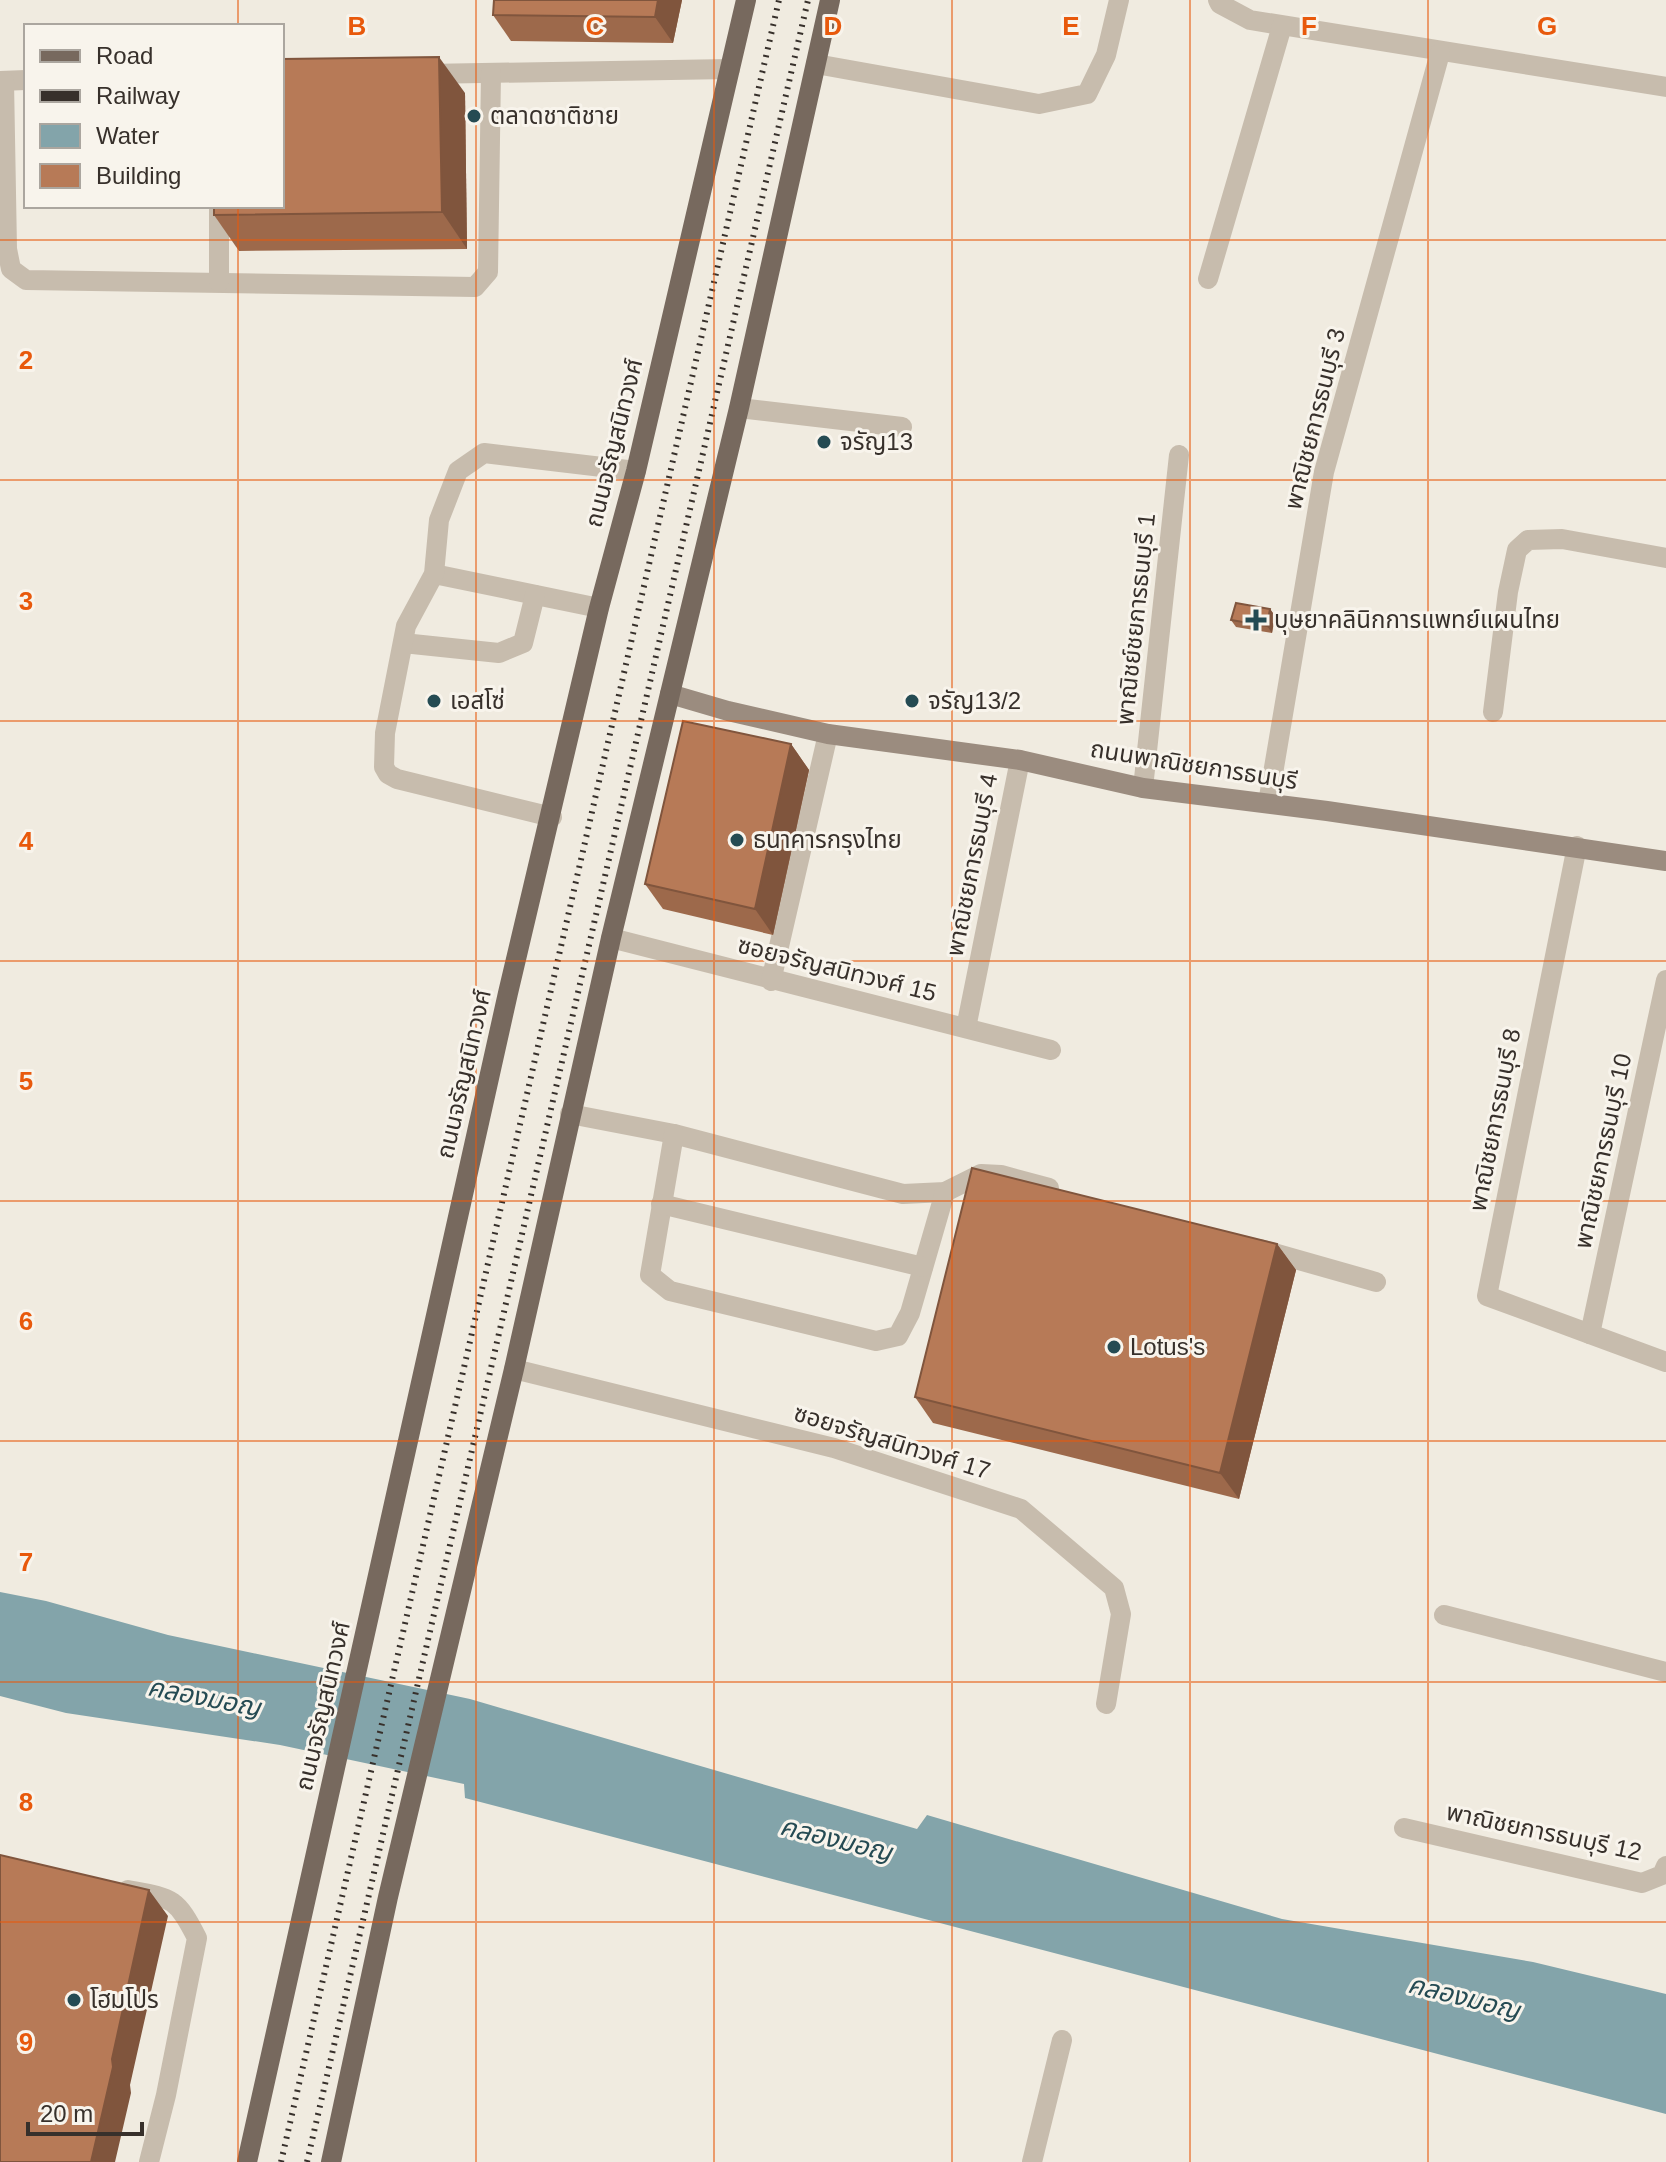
<svg xmlns="http://www.w3.org/2000/svg" width="1666" height="2162" font-family="Arial,'Noto Sans Thai',sans-serif">
	<style>
		.water { fill: #83a4aa }
		.lines { fill: none; stroke-linecap: round; stroke-linejoin: round }
		.service { stroke: #c7bcad; stroke-width: 20 }
		.pedestrian { stroke: #c7bcad; stroke-width: 20 }
		.minor { stroke: #c7bcad; stroke-width: 20 }
		.secondary { stroke: #9b8c7f; stroke-width: 20 }
		.primary { stroke: #77695e; stroke-width: 20 }
		.rail { stroke: #37302b; stroke-width: 6; stroke-dasharray: 2 6; stroke-linecap: butt }
		.wall { fill: #9d694b }
		.shaded-wall { fill: #80553d }
		.building { fill: #b77a57; stroke: #80553d; stroke-width: 2 }
		.grid { fill: none; stroke: #e8590c; stroke-width: 2; stroke-opacity: 0.55 }
		.poi-dot { fill: #254b53; stroke: #f8f4ec; stroke-width: 3 }
		.labels { text-anchor: middle; stroke-width: 6; stroke-linejoin: round; paint-order: stroke }
		.poi-label { font-size: 24px; fill: #37302b; stroke: #f8f4ec; text-anchor: start }
		.street-label { font-size: 24px; fill: #37302b; stroke: #f8f4ec }
		.water-label { font-size: 26px; font-style: italic; fill: #254b53; stroke: #f8f4ec }
		.grid-label { font-size: 26px; text-anchor: middle; font-weight: bold; fill: #e8590c; stroke: #f8f4ec; stroke-width: 6; stroke-linejoin: round; paint-order: stroke }
	</style>
	<rect width="100%" height="100%" fill="#f0ebe0"/>
	<path class="water" d="M0,1592L46,1601L168,1635L470,1699L917,1829L927,1815L1282,1919L1533,1962L1666,1994V2114L465,1798L464,1784L280,1745L66,1713L0,1696Z"/>
	<g class="lines">
		<g class="service">
			<path d="M816,64L1039,104L1087,94L1106,55L1119,0"/>
			<path d="M434,574L599,608"/>
			<path d="M403,643L499,653L523,643L535,595"/>
			<path d="M552,817L397,779L388,774L384,767L385,733L406,626L434,574L439,520L458,471L484,453L636,471"/>
			<path d="M570,1114L674,1134L903,1194L945,1192L981,1174L1001,1175L1049,1188"/>
			<path d="M674,1134L650,1275L670,1291L876,1341L898,1336L910,1313L945,1192"/>
			<path d="M661,1204L923,1267"/>
			<path d="M1260,1249L1376,1282"/>
			<path d="M128,1890C172,1898 176,1897 197,1938L166,2095L149,2162"/>
		</g>
		<path class="pedestrian" d="M1577,846L1487,1296L1590,1334"/>
		<g class="minor">
			<path d="M1218,0L1220,4L1250,20L1666,87"/>
			<path d="M426,74L730,69"/>
			<path d="M0,81L26,80"/>
			<path d="M4,81L7,249L11,269L26,280L475,287L488,272L491,73"/>
			<path d="M1208,279L1282,26"/>
			<path d="M219,282V206"/>
			<path d="M739,408L902,427"/>
			<path d="M1493,712L1508,592L1517,550L1528,540L1562,539L1666,558"/>
			<path d="M1143,788L1179,455"/>
			<path d="M1268,803L1324,472L1440,53"/>
			<path d="M611,938L1051,1050"/>
			<path d="M1666,980L1590,1334L1666,1362"/>
			<path d="M771,981L828,734"/>
			<path d="M966,1028L1020,760"/>
			<path d="M514,1369L834,1448L1021,1509L1114,1588L1121,1614L1106,1704"/>
			<path d="M1444,1615L1666,1672"/>
			<path d="M1404,1828L1642,1883L1662,1875L1666,1866"/>
			<path d="M1032,2162L1062,2040"/>
		</g>
		<path class="secondary" d="M670,694L728,711L828,734L1020,760L1143,788L1327,811L1666,861"/>
		<g class="primary">
			<path d="M247,2162L508,993L599,608L636,471L746,0"/>
			<path d="M331,2162L388,1897L514,1369L611,938L739,408L830,0"/>
		</g>
		<g class="rail">
			<path d="M281,2162L779,0"/>
			<path d="M307,2162L808,0"/>
		</g>
	</g>
	<g class="wall">
		<path d="M682,0L673,43L511,41L493,15Z"/>
		<path d="M465,93L467,249L239,251L214,215Z"/>
		<path d="M1270,609L1275,616L1272,633L1236,627L1231,620Z"/>
		<path d="M791,744L809,770L773,935L663,909L645,884Z"/>
		<path d="M1277,1244L1296,1270L1239,1499L933,1423L915,1397Z"/>
	</g>
	<g class="shaded-wall">
		<path d="M658,0H682L673,43L655,17Z"/>
		<path d="M439,57L465,93L467,249L442,212Z"/>
		<path d="M1270,609L1275,616L1272,633L1267,626Z"/>
		<path d="M791,744L809,770L773,935L755,909Z"/>
		<path d="M1277,1244L1296,1270L1239,1499L1220,1473Z"/>
		<path d="M149,1890L168,1916L130,2085L131,2093L115,2162H91L112,2059Z"/>
	</g>
	<g class="building">
		<path d="M494,0H658L655,17L493,15Z"/>
		<path d="M439,57L442,212L214,215V206H282V59Z"/>
		<path d="M1236,603L1270,609L1267,626L1231,620Z"/>
		<path d="M683,721L791,744L755,909L645,884Z"/>
		<path d="M972,1168L1277,1244L1220,1473L915,1397Z"/>
		<path d="M0,1855L149,1890L112,2059L113,2067L91,2162H0Z"/>
	</g>
	<path class="grid" d="M238,0V26M476,0V2162M714,0V2162M952,0V2162M1190,0V2162M1428,0V2162M238,206V2162M0,240H1666M0,480H1666M0,721H1666M0,961H1666M0,1201H1666M0,1441H1666M0,1682H1666M0,1922H1666"/>
	<g class="poi-dot">
		<circle cx="474" cy="116" r="8"/>
		<circle cx="824" cy="442" r="8"/>
		<path d="M1252 608h8v8h8v8h-8v8h-8v-8h-8v-8h8z"/>
		<circle cx="434" cy="701" r="8"/>
		<circle cx="912" cy="701" r="8"/>
		<circle cx="737" cy="840" r="8"/>
		<circle cx="1114" cy="1347" r="8"/>
		<circle cx="74" cy="2000" r="8"/>
	</g>
	<g class="labels">
		<g class="poi-label">
			<text x="490" y="124">ตลาดชาติชาย</text>
			<text x="840" y="450">จรัญ13</text>
			<text x="1274" y="628">บุษยาคลินิกการแพทย์แผนไทย</text>
			<text x="450" y="709">เอสโซ่</text>
			<text x="928" y="709">จรัญ13/2</text>
			<text x="753" y="848">ธนาคารกรุงไทย</text>
			<text x="1130" y="1355">Lotus's</text>
			<text x="90" y="2008">โฮมโปร</text>
		</g>
		<g class="street-label">
			<text transform="translate(1315 419) rotate(-76)" y="8">พาณิชยการธนบุรี 3</text>
			<text transform="translate(614 443) rotate(-76)" y="8">ถนนจรัญสนิทวงศ์</text>
			<text transform="translate(1136 619) rotate(-84)" y="8">พาณิชย์ชยการธนบุรี 1</text>
			<text transform="translate(1194 765) rotate(9)" y="8">ถนนพาณิชยการธนบุรี</text>
			<text transform="translate(972 865) rotate(-79)" y="8">พาณิชยการธนบุรี 4</text>
			<text transform="translate(837 969) rotate(14)" y="8">ซอยจรัญสนิทวงศ์ 15</text>
			<text transform="translate(464 1074) rotate(-77)" y="8">ถนนจรัญสนิทวงศ์</text>
			<text transform="translate(1495 1120) rotate(-79)" y="8">พาณิชยการธนบุรี 8</text>
			<text transform="translate(1603 1151) rotate(-78)" y="8">พาณิชยการธนบุรี 10</text>
			<text transform="translate(892 1442) rotate(17)" y="8">ซอยจรัญสนิทวงศ์ 17</text>
			<text transform="translate(323 1706) rotate(-77)" y="8">ถนนจรัญสนิทวงศ์</text>
			<text transform="translate(1544 1832) rotate(12)" y="8">พาณิชยการธนบุรี 12</text>
		</g>
		<g class="water-label">
			<text transform="translate(204 1697) rotate(11)" y="9">คลองมอญ</text>
			<text transform="translate(836 1839) rotate(14)" y="9">คลองมอญ</text>
			<text transform="translate(1464 1997) rotate(14)" y="9">คลองมอญ</text>
		</g>
	</g>
	<g class="grid-label">
		<text x="357" y="35">B</text>
		<text x="595" y="35">C</text>
		<text x="833" y="35">D</text>
		<text x="1071" y="35">E</text>
		<text x="1309" y="35">F</text>
		<text x="1547" y="35">G</text>
		<text x="26" y="369">2</text>
		<text x="26" y="610">3</text>
		<text x="26" y="850">4</text>
		<text x="26" y="1090">5</text>
		<text x="26" y="1330">6</text>
		<text x="26" y="1571">7</text>
		<text x="26" y="1811">8</text>
		<text x="26" y="2051">9</text>
	</g>
	<rect x="24" y="24" width="260" height="184" fill="#f8f4ec" stroke="#aba69f" stroke-width="2"/>
	<rect x="40" y="50" width="40" height="12" fill="#77695e" stroke="#aba69f" stroke-width="2"/>
	<text x="96" y="64" font-size="24" fill="#37302b">Road</text>
	<rect x="40" y="90" width="40" height="12" fill="#37302b" stroke="#aba69f" stroke-width="2"/>
	<text x="96" y="104" font-size="24" fill="#37302b">Railway</text>
	<rect x="40" y="124" width="40" height="24" fill="#83a4aa" stroke="#aba69f" stroke-width="2"/>
	<text x="96" y="144" font-size="24" fill="#37302b">Water</text>
	<rect x="40" y="164" width="40" height="24" fill="#b77a57" stroke="#aba69f" stroke-width="2"/>
	<text x="96" y="184" font-size="24" fill="#37302b">Building</text>
	<path d="M28 2122v12h114v-12" fill="none" stroke="#37302b" stroke-width="4"/>
	<text x="40" y="2122" font-size="24" fill="#37302b" stroke="#f8f4ec" stroke-width="6" paint-order="stroke">20 m</text>
</svg>
